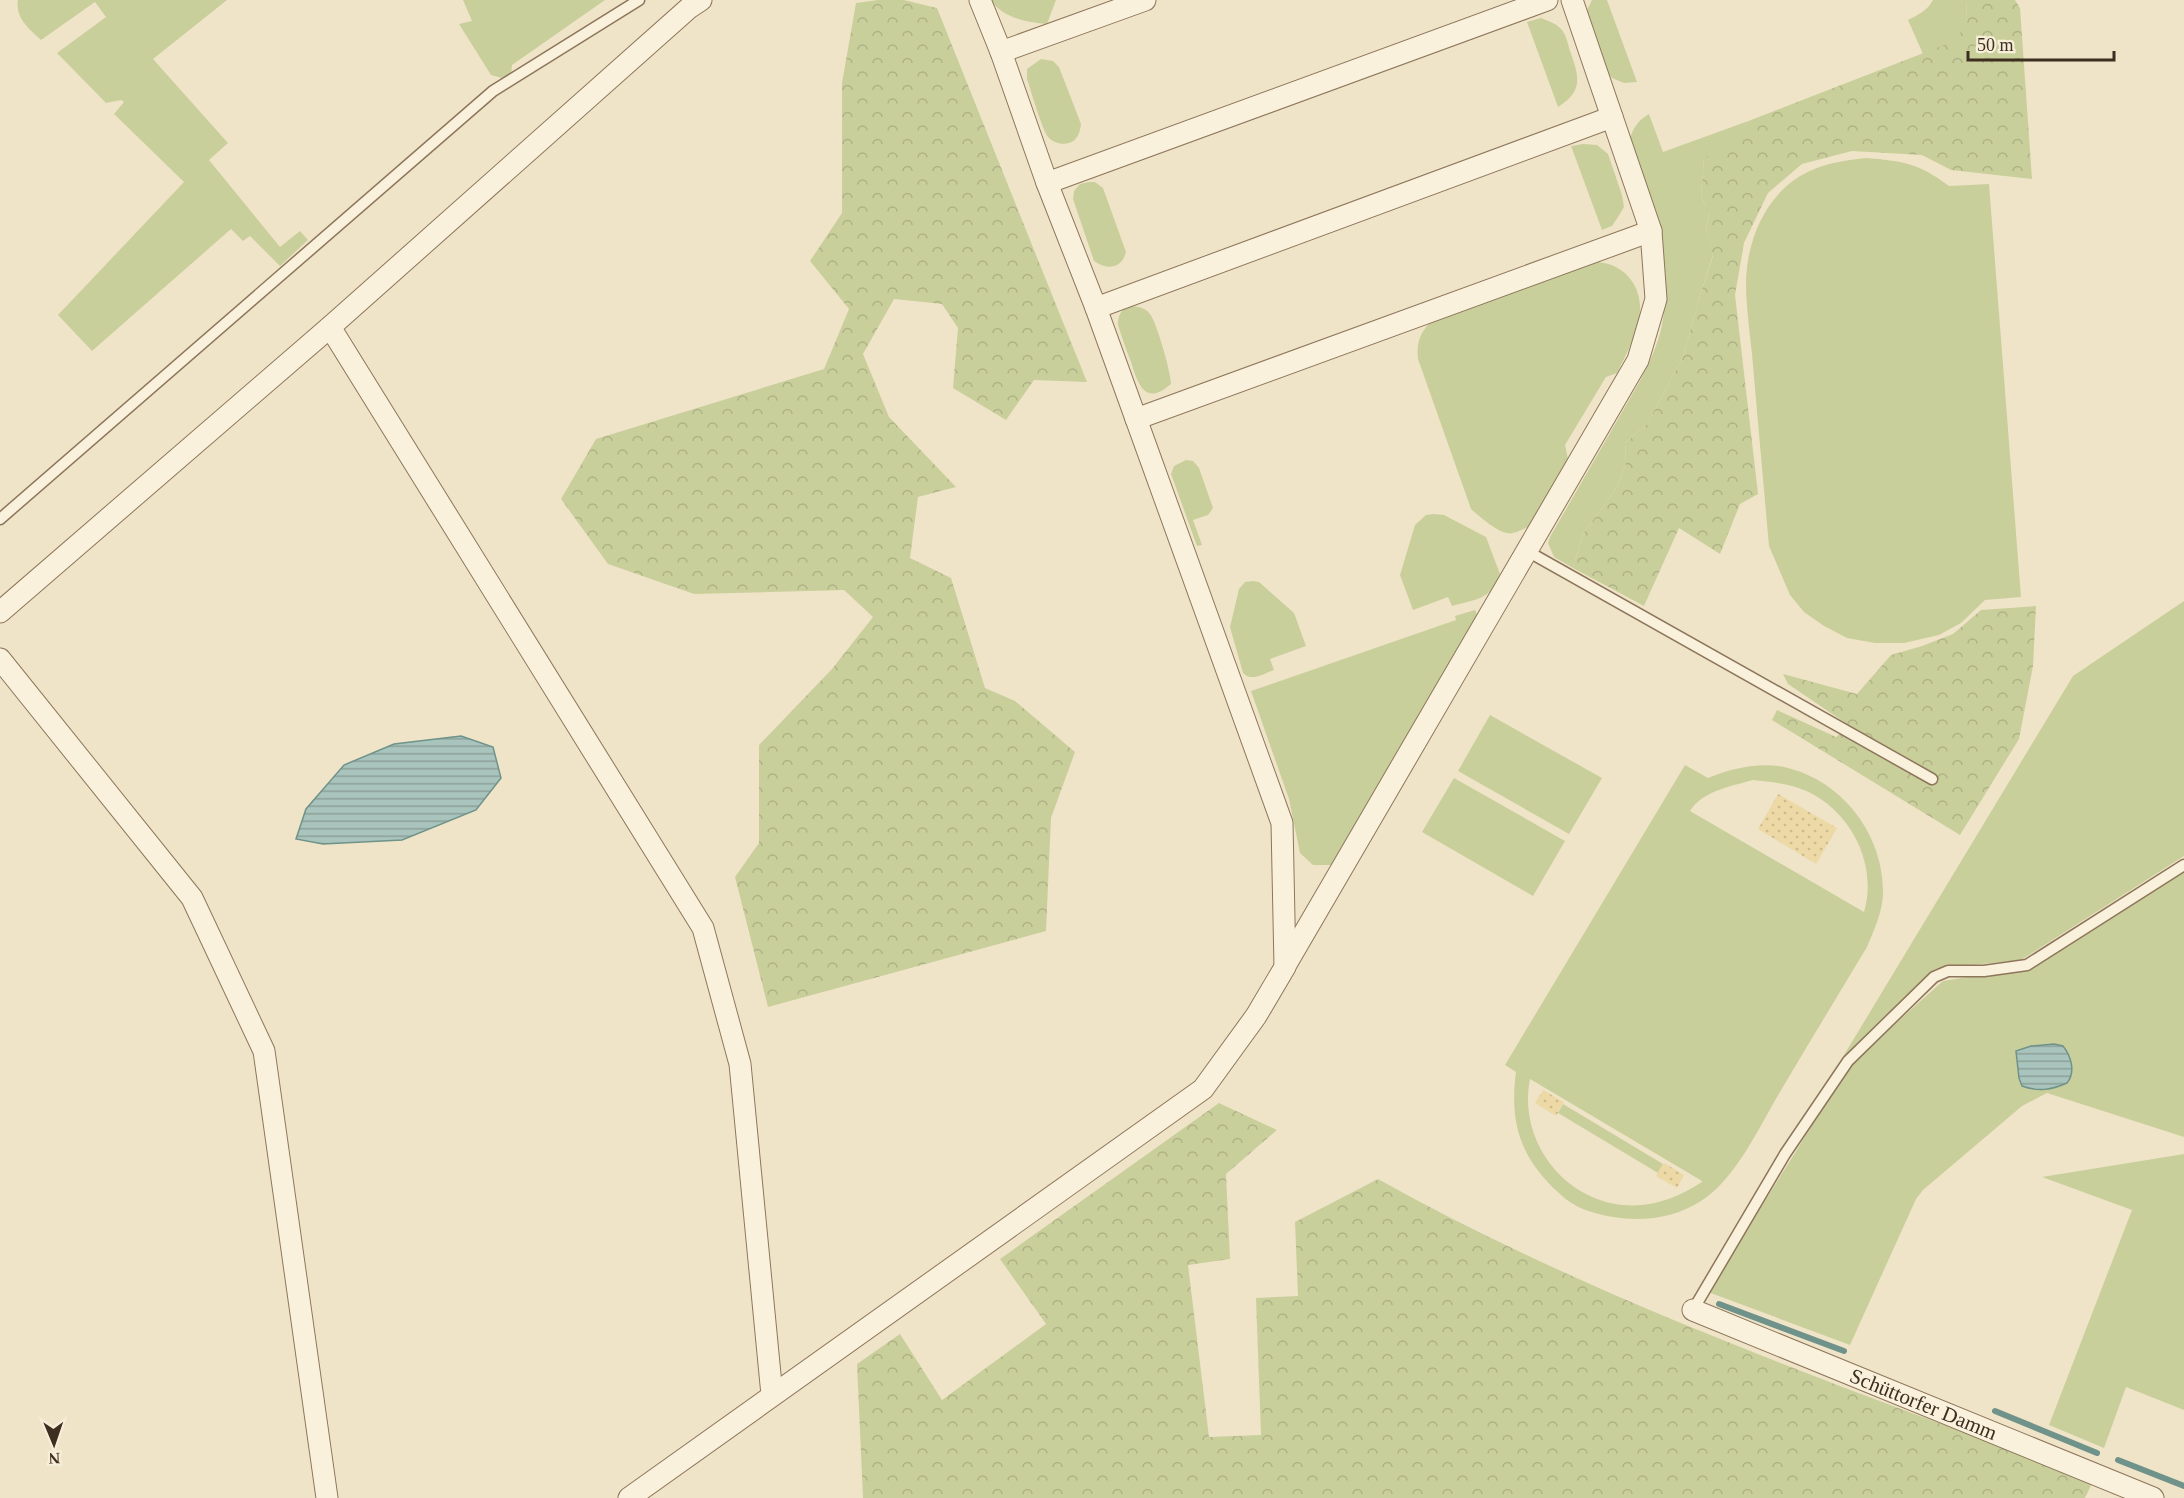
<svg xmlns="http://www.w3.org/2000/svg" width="2184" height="1498" font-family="Georgia,serif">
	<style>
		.green { fill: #c9cf9b; fill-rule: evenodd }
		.forest { fill: url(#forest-crowns) }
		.sand { fill: url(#sand-dots) }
		.water { fill: url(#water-rules); stroke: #6f938a; stroke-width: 1.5 }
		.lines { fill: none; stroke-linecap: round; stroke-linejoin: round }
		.stream { stroke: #6f938a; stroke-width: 6 }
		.lane-casing { stroke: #8d765c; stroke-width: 13 }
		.street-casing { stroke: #8d765c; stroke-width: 23 }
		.lane { stroke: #faf1dc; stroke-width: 10 }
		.street { stroke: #faf1dc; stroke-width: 21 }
		.labels { text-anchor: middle; stroke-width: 5; stroke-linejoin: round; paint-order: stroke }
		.street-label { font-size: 21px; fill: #3d2e20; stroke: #f7eed8 }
	</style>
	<defs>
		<pattern id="forest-crowns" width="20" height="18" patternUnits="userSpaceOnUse" patternTransform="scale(1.5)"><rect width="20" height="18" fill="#c9cf9b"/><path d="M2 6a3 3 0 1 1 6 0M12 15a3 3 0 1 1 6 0" fill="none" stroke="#aeb285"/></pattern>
		<pattern id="sand-dots" width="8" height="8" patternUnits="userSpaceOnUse" patternTransform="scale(1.5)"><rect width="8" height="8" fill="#ecd9a5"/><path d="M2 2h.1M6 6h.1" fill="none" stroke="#cbbb8e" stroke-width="1.8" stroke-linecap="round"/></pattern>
		<pattern id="water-rules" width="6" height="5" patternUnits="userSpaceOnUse" patternTransform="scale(1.5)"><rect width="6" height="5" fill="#a9c4bc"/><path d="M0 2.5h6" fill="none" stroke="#8ba098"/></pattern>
	</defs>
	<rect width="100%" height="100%" fill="#f0e4c8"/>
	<g class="green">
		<path d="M18,0H227L153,59L228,143L209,160L280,247L300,231L308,240L280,266L250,236L243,241L231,229L92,351L58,315L184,182L114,114L124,102L121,100L106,103L57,53L106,17L95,2L41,40C29,29 15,18 18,0Z"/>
		<path d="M463,0H605L512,65L511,76L502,78L491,75L459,24L472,21Z"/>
		<path d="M990,0H1056L1047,24C1025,22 1004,18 990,0Z"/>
		<path d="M1592,0H1607L1637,82L1624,83L1612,78L1602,68L1585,20L1587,10Z"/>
		<path d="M1933,0H1966L1967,19L1958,40L1923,54L1908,20C1918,15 1928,10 1933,0Z"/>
		<path d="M1541,18C1548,21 1556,23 1561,29C1566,34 1568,44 1570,51C1579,76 1584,91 1558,107L1527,22Z"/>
		<path d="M1041,59L1053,61L1059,67L1081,124C1080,132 1078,140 1069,143C1062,145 1053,143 1048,137C1042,129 1031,91 1027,79V69Z"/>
		<path d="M1649,114L1663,152L1751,120L1704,160L1701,195L1709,215L1706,229L1713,255L1701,292L1683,357L1647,424L1625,443L1626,463L1617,487L1583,534L1573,568L1554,557L1548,543L1550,537L1640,381C1649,363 1658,345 1662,325C1674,261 1650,202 1629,142C1633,128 1637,121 1649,114Z"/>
		<path d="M1583,144L1597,145L1608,154L1622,195L1624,207L1618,217L1612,226L1602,230L1571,146Z"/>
		<path d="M1866,158C1902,161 1919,163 1949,186L1989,184L2021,597L1985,600L1961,623L1939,635L1904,643H1875L1847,638L1824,626L1804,612L1790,595L1769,546C1764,490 1759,434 1754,377C1752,346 1746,313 1746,282C1747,235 1770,185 1817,168C1832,162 1849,160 1866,158Z"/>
		<path d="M1089,182H1095L1103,188L1126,252C1122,268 1108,271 1094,261L1073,199L1074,191L1080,184Z"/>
		<path d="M1593,262C1621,261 1642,283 1640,312C1639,331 1625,357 1617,373L1606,377L1565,445L1568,459L1530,526C1523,529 1514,535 1507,533C1496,531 1479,516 1471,509L1418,359C1416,341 1421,332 1432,320Z"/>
		<path d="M1128,306C1137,306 1145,307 1150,314C1157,323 1171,373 1171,384C1145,407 1138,384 1131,362C1126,350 1122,337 1118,325C1118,315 1120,312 1128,306Z"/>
		<path d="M1186,460L1193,461L1199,468L1213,508L1208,515L1193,520L1202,545L1197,546L1171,474L1174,466Z"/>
		<path d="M1434,514L1444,515L1486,537L1500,574C1491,600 1476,599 1452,606L1448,597L1413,610L1400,575L1415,525L1426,515Z"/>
		<path d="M1253,581L1259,582L1294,613L1306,646L1270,659L1274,670C1263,674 1252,682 1243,673L1230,627L1239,589L1245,582Z"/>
		<path d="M2184,601V856L2021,960L1935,969L1841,1060L2073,676Z"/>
		<path d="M1475,610L1478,617L1332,865H1313L1300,853L1289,799L1251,691L1456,620L1455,616Z"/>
		<path d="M1490,715L1602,778L1569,834L1458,771Z"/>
		<path d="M1685,765L1708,778C1732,768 1761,761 1788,768C1844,782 1885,837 1883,895C1882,913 1874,930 1867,947C1838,995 1809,1043 1780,1092C1759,1127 1736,1179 1701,1201C1675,1218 1643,1222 1613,1217C1594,1214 1574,1208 1560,1194C1521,1159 1509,1124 1516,1072L1505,1065ZM1753,780C1775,782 1797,785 1816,796C1855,819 1877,869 1864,912L1690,811C1702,791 1732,786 1753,780ZM1530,1079L1702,1181V1182C1679,1197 1652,1208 1623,1205C1562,1199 1518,1139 1530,1079Z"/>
		<path d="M1454,778L1565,841L1533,896L1422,832Z"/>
		<path d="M2184,871V1137L2047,1093L2022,1106L1923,1190L1916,1199L1850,1345L1708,1292L1851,1063L1943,981L2015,969L2030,970Z"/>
		<path d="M1563,1104L1663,1164L1658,1173L1558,1113Z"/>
		<path d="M2184,1154V1410L2126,1387L2104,1448L2049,1425L2132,1210L2042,1177Z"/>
	</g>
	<g class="forest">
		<path d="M878,0H904L937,8L1087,382L1034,380L1006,420L953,388L958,328L942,304L894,299L863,354L889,417L956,487L918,497L910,558L951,578L985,688L1015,701L1075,752L1051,818L1046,931L768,1007L735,877L759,843V745L832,669L873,617L844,590L694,594L608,564L561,499L596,439L824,369L849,309L810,261L842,213V83L856,3Z"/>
		<path d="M1966,0H2015L2020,8L2032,179L1951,170L1922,155L1852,151L1802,164L1768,193L1744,243L1735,295L1758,494L1740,504L1720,554L1679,528L1644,606L1573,568L1583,534L1617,487L1626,463L1625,443L1647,424L1683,357L1701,292L1713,256L1706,229L1709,215L1701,195L1704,159L1751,120L1957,40L1967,19Z"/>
		<path d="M2036,606L2033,666L2019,739L1960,835L1772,720L1777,710L1836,737L1850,726L1788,684L1783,674L1857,694L1891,655L1922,646L1953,634L1981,610Z"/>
		<path d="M1219,1103L1277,1130L1226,1174L1230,1259L1188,1265L1209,1437L1261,1435L1256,1298L1298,1296L1295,1222L1378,1179C1604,1305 1851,1389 2093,1481L2085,1498H863L857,1364L900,1334L942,1400L1046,1324L1000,1259Z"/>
	</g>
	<g class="sand">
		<path d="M1778,794L1837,828L1816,864L1758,829Z"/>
		<path d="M1543,1090L1564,1102L1556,1116L1535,1103Z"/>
		<path d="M1664,1163L1684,1175L1677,1188L1656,1176Z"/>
	</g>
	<g class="water">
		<path d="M461,736L493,747L501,778L476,810L402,840L323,844L296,839L306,809L344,765L394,744Z"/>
		<path d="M2054,1044L2063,1046C2071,1056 2076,1072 2067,1083C2051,1090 2039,1092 2022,1086L2019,1078L2016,1051L2031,1046Z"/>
	</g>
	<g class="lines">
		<g class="stream">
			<path d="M1719,1304L1844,1351"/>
			<path d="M1995,1411L2097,1453"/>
			<path d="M2118,1460L2184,1486"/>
		</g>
		<g class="lane-casing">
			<g id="lane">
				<path d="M0,519L493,91L639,0"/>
				<path d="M1527,551L1932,779"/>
				<path d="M1693,1310L1785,1154L1848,1061L1934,977L1948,971H1984L2027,965L2184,865"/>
			</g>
		</g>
		<g class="street-casing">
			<g id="street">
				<path d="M1001,52L1145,0"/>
				<path d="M1047,183L1547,0"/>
				<path d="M1096,308L1612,117"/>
				<path d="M330,327L703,928L740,1064L772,1395"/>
				<path d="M1136,419L1651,231"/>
				<path d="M0,612L330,327L689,8L701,0"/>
				<path d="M0,659L192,898L264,1051L327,1498"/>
				<path d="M1285,966L1638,360L1656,299L1651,231L1572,0"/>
				<path id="s1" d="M1693,1310L2153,1498"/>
				<path d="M629,1498L1203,1089L1256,1016L1285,967L1282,823L1096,308L1047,183L1001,52L980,0"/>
			</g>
		</g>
		<use href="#lane" class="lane"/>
		<use href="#street" class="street"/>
	</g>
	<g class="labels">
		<g class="street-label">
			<text dy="7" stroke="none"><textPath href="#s1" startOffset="249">Schüttorfer Damm</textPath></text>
		</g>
	</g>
	<g transform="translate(54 1444) rotate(178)" stroke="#f7eed8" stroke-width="4.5" paint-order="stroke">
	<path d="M0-4.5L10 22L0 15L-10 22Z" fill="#3d2e20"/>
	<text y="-9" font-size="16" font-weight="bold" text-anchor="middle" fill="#3d2e20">N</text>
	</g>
	<path d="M1968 51v9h146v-9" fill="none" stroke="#3d2e20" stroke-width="3"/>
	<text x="1977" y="51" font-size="18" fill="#3d2e20" stroke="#f7eed8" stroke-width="4.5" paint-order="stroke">50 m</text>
</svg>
